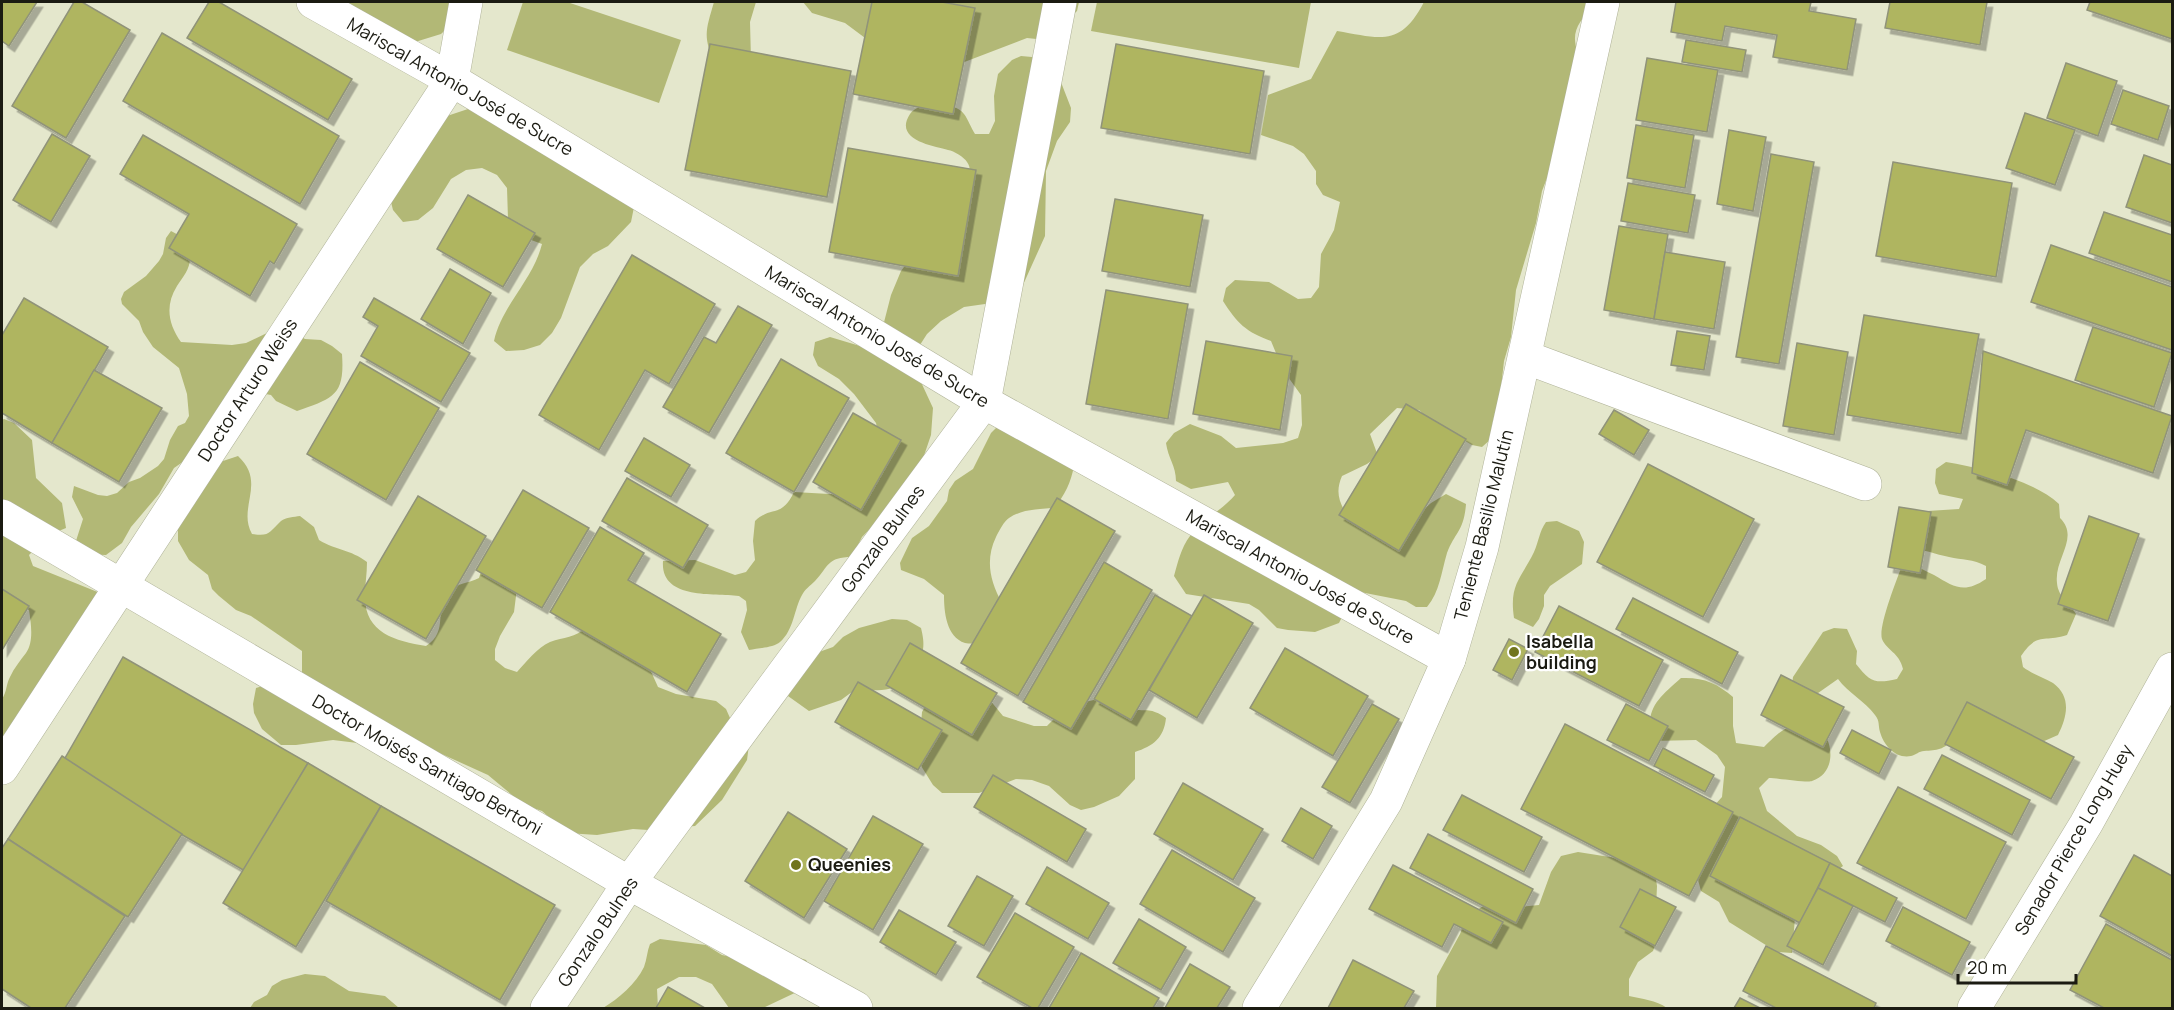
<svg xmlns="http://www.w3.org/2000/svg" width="2174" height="1010" font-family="Manrope,sans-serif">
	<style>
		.green { fill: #b2b876 }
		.building { fill: #afb560; stroke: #909379; stroke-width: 1.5; filter: url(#shadow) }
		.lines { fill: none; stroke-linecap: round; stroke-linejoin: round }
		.minor-casing { stroke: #afb298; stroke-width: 34 }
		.tertiary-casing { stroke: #afb298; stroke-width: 34 }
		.minor { stroke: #fff; stroke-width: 33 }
		.tertiary { stroke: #fff; stroke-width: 33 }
		.poi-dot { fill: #71751d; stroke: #fff; stroke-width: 2 }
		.labels { text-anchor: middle; stroke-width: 4.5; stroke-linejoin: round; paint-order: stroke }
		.street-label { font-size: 18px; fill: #1b1b12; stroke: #fff }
		.poi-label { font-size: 18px; font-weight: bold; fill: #1b1b12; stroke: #fff; text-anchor: start }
	</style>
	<defs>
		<filter id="shadow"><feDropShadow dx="5.5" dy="5.5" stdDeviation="0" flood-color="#0004"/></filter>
	</defs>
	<rect width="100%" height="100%" fill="#e4e7cc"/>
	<g class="green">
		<path d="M330,2H474L441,34L415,42Z"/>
		<path d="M523,2H567L681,40L659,103L507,50Z"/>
		<path d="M714,2H756L750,22L751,60L716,67C703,36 705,33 714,2Z"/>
		<path d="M803,2H1079L1077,11L1046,40L1027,38L920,79L845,23L812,13Z"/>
		<path d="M1097,2H1311L1299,68L1091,31Z"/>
		<path d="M1424,2H1598C1570,29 1569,38 1587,73L1542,191L1536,223L1516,290L1511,337L1504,361L1501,388L1492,425L1491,439L1482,447L1472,445L1430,420L1419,410L1397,408L1370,434L1378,456L1367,464L1342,476C1336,490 1338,499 1345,512L1401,535L1415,525L1420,513L1431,503L1446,494L1466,504C1464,531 1455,532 1447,553C1441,573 1440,591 1427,607H1416L1406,601L1355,591L1339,623L1315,632L1288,630L1277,628L1259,610L1249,604L1186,594L1174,576C1178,562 1181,548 1190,536C1200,522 1222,510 1235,495L1228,482L1191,489L1176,481C1176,466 1168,458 1166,443L1174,433L1190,424L1221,436L1236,448L1283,443L1298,438L1302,425L1301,395L1283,370L1271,341C1246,332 1237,323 1223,301L1226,288L1235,280L1269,282L1298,299L1311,298L1319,287L1321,254L1334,230L1340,202L1323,195L1316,184V171L1304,154L1293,146L1261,135L1268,95L1311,79L1337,31C1380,38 1400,48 1424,2Z"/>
		<path d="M1021,56L1032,57L1057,72L1071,108L1070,122L1057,141L1046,171L1045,236L1018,296L992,303L964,307L941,321L927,334L918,348L920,380L933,408L931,435L915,482L862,537L852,557C827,557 829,566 815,581C810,586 805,589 802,595C794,609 794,630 780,642C773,648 758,648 749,650L741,632L747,610L746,601L739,596C713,593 660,600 663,561L695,560L735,575L746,572L755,560L753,541L755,521C772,505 781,519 794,492L847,495L880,442L876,423L854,394L839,379L818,366L813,355L815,342L830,337L860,346L881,334L891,295L901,271L969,180C970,174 971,167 967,162C964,157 954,151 948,150C933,146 893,140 910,114C920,100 954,101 964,114C968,119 971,128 975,134H989L995,121L994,96L998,74L1012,60Z"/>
		<path d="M480,105L634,207L631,222L608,246L593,254L580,267L561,318L552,333L540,345L524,350L506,351L494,341C502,305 533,280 542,244L515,234L508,219L507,188L497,175L482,168L466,170L451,179L433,208L418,220L403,222L393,210L389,194L432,121Z"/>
		<path d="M171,231L184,238C186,244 189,250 190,256C191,268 183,277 177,286C165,305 168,324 181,342L232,345L246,343L267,333L297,334L305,339L321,340L332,346L342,354C345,396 333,398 297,411L276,401L271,395L255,392L187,459L174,468L159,494L131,527L122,543L106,555L82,554L75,544L83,519L72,497L74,486L98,495L107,496L117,493L129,482L140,478L158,466L164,459L170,440L178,426L185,423L189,416L187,394L179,368L153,347L143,332L139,321L122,304L121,299L124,292L146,276L159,261L163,254L166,238Z"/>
		<path d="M4,419L14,423L32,440L36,478L62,503L66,528L49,535L29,555L33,566L100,593L2,773V699C7,692 6,684 10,677C14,668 20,661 26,653C34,642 31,623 29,610L2,591V420Z"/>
		<path d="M999,425L1074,466C1071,482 1065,495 1054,508C1040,509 1022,509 1009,518C1004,521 999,531 996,537C985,560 990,581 1002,603L980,644C975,643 969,644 965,643C946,637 944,611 944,595L924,579L901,570L900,563L912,538L929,526L947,501L949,490L955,481L973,469L991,433Z"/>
		<path d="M238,456C267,483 237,507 252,534C270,537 269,532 281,521C286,517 294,517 300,516L314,527L319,540C337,551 350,549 367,562C367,574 365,584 365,595C364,633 395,641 426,646C450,631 433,607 448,591C455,584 469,583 479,578L485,559L517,588L514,612L500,636L495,649V660L505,668L517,672C526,662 537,648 550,642C564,637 575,638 587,627L649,667L658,687L676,694L716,701L726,709L730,718L750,737L747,760L722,800L695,826L648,830L633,829L597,835L567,833L542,811L524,805L488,775L424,746L374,745L333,740L296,745H281L262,729L254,713L253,704L256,688L302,674V651L251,616L236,610L219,596L212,589L208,575L189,560L178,541V532L170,499L217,463Z"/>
		<path d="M1946,462C1981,468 2033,480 2059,504L2060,518C2080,538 2054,558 2057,583C2058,597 2070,603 2076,614L2067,635C2043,643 2038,631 2021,656L2023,667C2032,674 2043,677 2053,683C2072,697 2067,717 2058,735L2042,742L1953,739C1944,750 1937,750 1924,751C1919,751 1916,755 1911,756C1896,759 1884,746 1880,732C1878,725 1880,721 1875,715C1865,701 1848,693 1838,679L1811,698L1791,692L1793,677L1823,632L1834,628L1847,629L1857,651L1856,664C1870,682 1875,684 1897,679L1903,669C1899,652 1887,651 1882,639C1878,627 1896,582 1901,568L1913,563C1919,568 1926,571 1934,575C1954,587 1964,594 1986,579V566C1973,559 1962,560 1949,557C1934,554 1928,550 1912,549V512L1959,509L1963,499L1939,494L1935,483L1936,469Z"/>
		<path d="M1557,521L1579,531L1584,542L1582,564L1550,586L1544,595V606L1539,619L1533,627L1514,618C1509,584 1521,579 1534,552C1539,541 1539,532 1546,522Z"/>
		<path d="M892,619L907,620L921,628C925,644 925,654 914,668C911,672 907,680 903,683C891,692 870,691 856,689L841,700L809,711L788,696L793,680L819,652L833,647L843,637L859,628Z"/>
		<path d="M1681,678C1703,677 1717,683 1733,697V726L1736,743L1764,747C1790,721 1789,725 1824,733C1834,748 1834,774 1812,781C1808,783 1777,778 1769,778L1759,788L1767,811L1797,836L1821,845L1837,856L1843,866L1831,875L1819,873L1795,918L1792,953L1777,952L1729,922L1719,902L1701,891L1697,876L1712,808L1722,797L1725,767L1717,755L1696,740L1652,741C1644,708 1659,698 1681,678Z"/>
		<path d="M989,699L1003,716L1034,726H1047C1059,712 1090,696 1109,699C1117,701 1123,707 1131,709C1148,712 1150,707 1166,718C1164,738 1153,746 1135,752V779L1119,796L1094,807L1081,810L1070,805L1049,786L1032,780L1016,779L979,793H942L933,785L918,761L922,712L928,701Z"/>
		<path d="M1578,852L1616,858L1654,866L1657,886L1656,908L1660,931L1653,951L1638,962L1629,979V996C1642,999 1656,1000 1667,1008H1436L1437,976L1460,934L1467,916L1485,905L1520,907L1539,905L1551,872L1561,856Z"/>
		<path d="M660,939L706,945L722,955L756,962L777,951L806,960L813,972L801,990L763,1008H729L712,984L696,977H679L657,989L658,1008H603C618,999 636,984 644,967C647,959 647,951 650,944Z"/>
		<path d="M305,974L325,976L349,991L385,996L399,1008H250L254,1002L267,995L272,986L282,980Z"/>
	</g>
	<g class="building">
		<path d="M2,2H37L9,46L2,41Z"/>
		<path d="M74,2H82L130,30L66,138L12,106Z"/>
		<path d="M209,2H219L352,79L328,120L187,38Z"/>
		<path d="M872,2H942L975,8L953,114L853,94Z"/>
		<path d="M1676,2H1811L1809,11L1856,19L1847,70L1773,57L1777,35L1725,26L1722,41L1671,32Z"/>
		<path d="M1890,2H1987L1980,45L1885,28Z"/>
		<path d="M2090,2H2172V39L2087,10Z"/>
		<path d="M162,33L339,136L300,204L123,101Z"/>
		<path d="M1686,40L1746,50L1742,72L1682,62Z"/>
		<path d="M710,44L851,71L827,197L685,170Z"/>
		<path d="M1116,44L1264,71L1250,154L1101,128Z"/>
		<path d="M1647,58L1718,70L1707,132L1636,120Z"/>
		<path d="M2066,63L2117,81L2098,136L2047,118Z"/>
		<path d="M2123,90L2169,106L2158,140L2111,124Z"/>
		<path d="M2025,113L2075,130L2055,185L2006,168Z"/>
		<path d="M1636,125L1694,135L1685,188L1627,178Z"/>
		<path d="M1729,130L1766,137L1753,211L1717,204Z"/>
		<path d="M52,134L90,156L51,222L13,200Z"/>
		<path d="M143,135L297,224L274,264L270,261L250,296L169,248L189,214L120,174Z"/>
		<path d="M848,148L976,170L958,276L829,252Z"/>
		<path d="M1771,154L1814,162L1779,364L1736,357Z"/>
		<path d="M2144,155L2172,165V223L2126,207Z"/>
		<path d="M1893,162L2012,183L1996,277L1876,256Z"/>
		<path d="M1628,183L1695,195L1688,233L1621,221Z"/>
		<path d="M468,195L535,233L503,287L437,249Z"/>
		<path d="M1115,199L1203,215L1190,287L1102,271Z"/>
		<path d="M2104,212L2172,235V282L2089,253Z"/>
		<path d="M1619,226L1668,234L1654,319L1604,310Z"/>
		<path d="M2051,245L2172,287V350L2031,302Z"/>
		<path d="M1665,252L1725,262L1714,329L1654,319Z"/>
		<path d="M632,255L715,304L669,384L645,370L599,450L539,415Z"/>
		<path d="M450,269L491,293L463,344L421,319Z"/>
		<path d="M1106,290L1188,304L1168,419L1086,404Z"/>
		<path d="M24,298L108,347L52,443L2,413V335Z"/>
		<path d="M374,298L470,353L441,402L361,356L378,326L363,317Z"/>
		<path d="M738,306L772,325L709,433L663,407L704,337L716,343Z"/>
		<path d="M1864,315L1979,334L1961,434L1847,415Z"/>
		<path d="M2093,327L2172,353L2154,407L2075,380Z"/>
		<path d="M1677,331L1710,336L1704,370L1671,365Z"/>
		<path d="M1206,341L1292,356L1280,430L1193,414Z"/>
		<path d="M1797,343L1848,352L1834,435L1783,426Z"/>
		<path d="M1983,351L2172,416L2153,473L2026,430L2007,485L1972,473Z"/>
		<path d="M781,359L849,398L794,492L726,453Z"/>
		<path d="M360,362L439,408L386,500L307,454Z"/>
		<path d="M94,370L162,408L119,482L52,443Z"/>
		<path d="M1406,404L1466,439L1399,551L1339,515Z"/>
		<path d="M1614,410L1649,430L1634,455L1599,434Z"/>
		<path d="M853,413L901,440L861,510L813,482Z"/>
		<path d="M644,438L690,465L671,497L625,471Z"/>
		<path d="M1648,464L1754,519L1703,617L1597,562Z"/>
		<path d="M627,478L708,525L683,568L602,521Z"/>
		<path d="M523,490L589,528L542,608L476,570Z"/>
		<path d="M418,496L486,536L426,639L357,600Z"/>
		<path d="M1057,498L1115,531L1018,696L961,663Z"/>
		<path d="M1899,507L1931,512L1920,573L1888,567Z"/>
		<path d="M2089,516L2139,534L2108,621L2058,604Z"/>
		<path d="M600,527L644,553L628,580L721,634L687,692L550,612Z"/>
		<path d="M1104,562L1152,590L1071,729L1023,702Z"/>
		<path d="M2,589L29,606L2,650Z"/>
		<path d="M1155,595L1192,616L1131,720L1094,699Z"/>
		<path d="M1204,595L1253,623L1197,718L1149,690Z"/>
		<path d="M1633,598L1738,652L1722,684L1616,629Z"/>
		<path d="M1559,606L1663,660L1639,706L1535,652Z"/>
		<path d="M1509,639L1528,649L1512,680L1493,670Z"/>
		<path d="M910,643L997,693L972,735L886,685Z"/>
		<path d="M1285,648L1368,696L1333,756L1250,708Z"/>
		<path d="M123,657L308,763L245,871L61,765Z"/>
		<path d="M1781,675L1844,707L1823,747L1761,715Z"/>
		<path d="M858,682L942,730L918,770L835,722Z"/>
		<path d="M1967,702L2074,757L2051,799L1945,744Z"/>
		<path d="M1372,704L1399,719L1350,803L1322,787Z"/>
		<path d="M1626,704L1668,726L1649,761L1607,740Z"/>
		<path d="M1565,724L1733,812L1689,896L1521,809Z"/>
		<path d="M1852,730L1891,750L1879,774L1840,753Z"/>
		<path d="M1663,748L1714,775L1705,792L1654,766Z"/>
		<path d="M1942,755L2030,800L2012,835L1924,789Z"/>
		<path d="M62,756L182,834L128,917L8,839Z"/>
		<path d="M308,763L381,806L296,947L223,903Z"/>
		<path d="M993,775L1086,829L1067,862L974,807Z"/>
		<path d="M1183,783L1263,829L1233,880L1154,834Z"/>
		<path d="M1898,787L2006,842L1966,919L1857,863Z"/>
		<path d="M1462,795L1542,837L1524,872L1443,830Z"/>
		<path d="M381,806L555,905L500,1000L326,901Z"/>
		<path d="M1301,808L1332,826L1313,859L1282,841Z"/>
		<path d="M788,812L847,849L804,918L745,881Z"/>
		<path d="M873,816L923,844L873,930L824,901Z"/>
		<path d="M1740,817L1830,863L1800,923L1710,876Z"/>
		<path d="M1428,834L1533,889L1516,923L1410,868Z"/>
		<path d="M8,839L125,916L65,1008H31L2,989V848Z"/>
		<path d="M1172,850L1255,898L1223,952L1140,904Z"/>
		<path d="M2134,855L2172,876V956L2100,916Z"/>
		<path d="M1830,863L1897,898L1885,922L1818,888Z"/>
		<path d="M1393,865L1503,922L1491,943L1454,924L1442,947L1369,909Z"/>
		<path d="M1047,867L1109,903L1088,939L1026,904Z"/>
		<path d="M977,876L1013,896L984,946L948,926Z"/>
		<path d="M1818,888L1853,906L1823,965L1787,946Z"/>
		<path d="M1640,889L1676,907L1655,946L1620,927Z"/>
		<path d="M1903,907L1970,942L1952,975L1886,941Z"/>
		<path d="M899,910L956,942L936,975L880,942Z"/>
		<path d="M1015,913L1074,947L1038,1008H1032L977,977Z"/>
		<path d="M1139,919L1186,947L1161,990L1113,963Z"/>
		<path d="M2106,924L2172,960V1008H2104L2070,990Z"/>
		<path d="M1766,946L1876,1003L1874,1008H1776L1743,991Z"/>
		<path d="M1081,953L1159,998L1153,1008H1049Z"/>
		<path d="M1353,960L1414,991L1404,1008H1328Z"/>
		<path d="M1190,964L1230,987L1217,1008H1165Z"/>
		<path d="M668,987L705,1008H656Z"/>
		<path d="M1740,998L1760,1008H1734Z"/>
	</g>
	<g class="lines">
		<g class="minor-casing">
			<g id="minor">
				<path d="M313,2L452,80L984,402L1449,659"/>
				<path d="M1525,357L1865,484"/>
				<path d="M2,768L452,80L466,2"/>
				<path d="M547,1008L629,883L984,402L1060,2"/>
			</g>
		</g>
		<g class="tertiary-casing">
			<g id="tertiary">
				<path d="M2,516L629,883L856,1008"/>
				<path d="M1259,1008L1386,801L1449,659L1482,547L1603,2"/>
				<path d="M1974,1008L2086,824L2172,669"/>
			</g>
		</g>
		<use href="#minor" class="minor"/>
		<use href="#tertiary" class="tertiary"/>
	</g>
	<g class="poi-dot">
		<circle cx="1514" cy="652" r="6"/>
		<circle cx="796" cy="865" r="6"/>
	</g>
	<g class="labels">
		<g class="street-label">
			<text transform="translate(460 87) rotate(30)" y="6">Mariscal Antonio José de Sucre</text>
			<text transform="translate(877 337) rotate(31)" y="6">Mariscal Antonio José de Sucre</text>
			<text transform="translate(248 390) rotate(-57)" y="6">Doctor Arturo Weiss</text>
			<text transform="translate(1484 525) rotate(-76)" y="6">Teniente Basilio Malutín</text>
			<text transform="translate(883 539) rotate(-54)" y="6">Gonzalo Bulnes</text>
			<text transform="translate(1300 577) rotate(29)" y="6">Mariscal Antonio José de Sucre</text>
			<text transform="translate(427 765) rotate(30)" y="6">Doctor Moisés Santiago Bertoni</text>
			<text transform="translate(2074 840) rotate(-60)" y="6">Senador Pierce Long Huey</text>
			<text transform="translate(598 932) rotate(-56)" y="6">Gonzalo Bulnes</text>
		</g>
		<g class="poi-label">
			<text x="1526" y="648">Isabella<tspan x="1526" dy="21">building</tspan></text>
			<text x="808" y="871">Queenies</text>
		</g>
	</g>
	<rect width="2174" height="1010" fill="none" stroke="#1b1b12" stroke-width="6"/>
	<path d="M1958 974v9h118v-9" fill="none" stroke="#1b1b12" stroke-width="3"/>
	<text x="1967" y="974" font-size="18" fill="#1b1b12" stroke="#ffffff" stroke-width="4.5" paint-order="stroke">20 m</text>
</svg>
